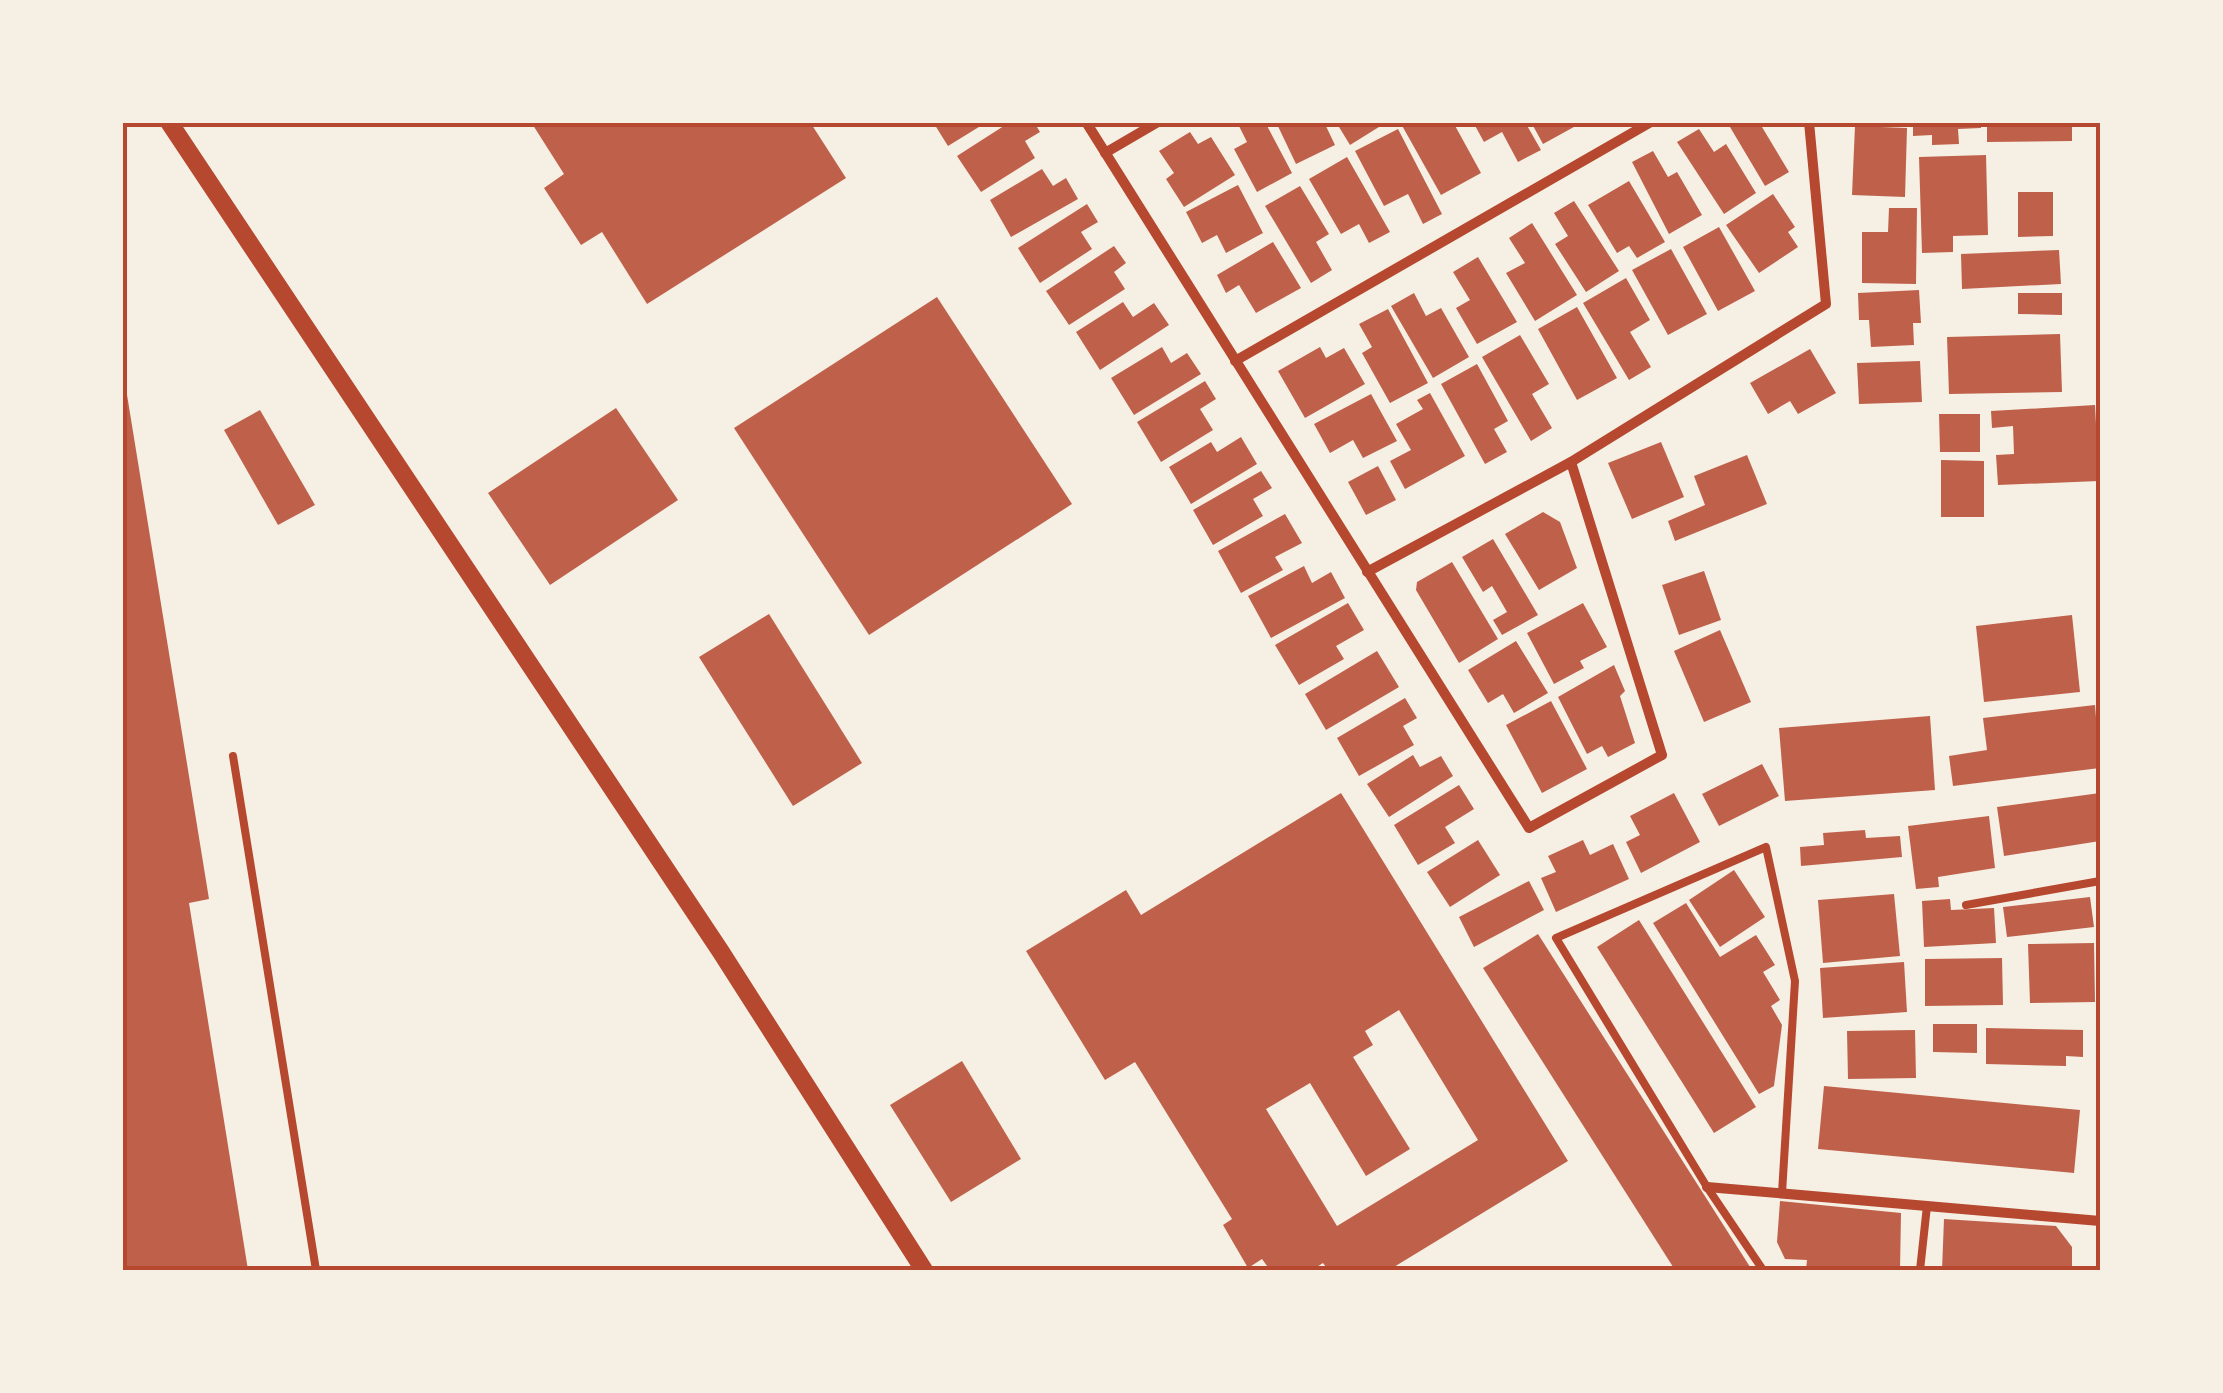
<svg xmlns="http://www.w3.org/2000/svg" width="2223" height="1393" font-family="'Space Grotesk',sans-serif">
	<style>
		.building { fill: #bf614a; fill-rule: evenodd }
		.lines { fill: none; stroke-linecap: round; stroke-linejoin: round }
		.service { stroke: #b5482f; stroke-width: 8 }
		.minor { stroke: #b5482f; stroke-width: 10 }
		.tertiary { stroke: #b5482f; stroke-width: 18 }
		.neatline { fill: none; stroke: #b5482f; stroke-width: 4 }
	</style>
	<rect width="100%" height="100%" fill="#f6efe4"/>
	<g class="building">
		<path d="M531,122H810L846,178L647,304L602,232L581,245L544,188L564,174Z"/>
		<path d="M933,122H987L948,146Z"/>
		<path d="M1010,122H1034L1040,132L1025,141L1035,158L981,192L957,156Z"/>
		<path d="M1237,122H1265L1292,173L1257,192L1234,149L1247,142Z"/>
		<path d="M1276,122H1324L1335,145L1296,164Z"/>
		<path d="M1336,122H1387L1350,145Z"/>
		<path d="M1400,122H1453L1481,173L1441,195Z"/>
		<path d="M1473,122H1525L1541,150L1518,162L1502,132L1484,142Z"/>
		<path d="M1531,122H1583L1543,144Z"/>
		<path d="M1727,122H1759L1789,172L1765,186Z"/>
		<path d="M1913,122H1981V128L1958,129L1959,144L1932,145V135L1913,136Z"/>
		<path d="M1987,122H2072V141L1987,142Z"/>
		<path d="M1855,126L1907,128L1905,197L1852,195Z"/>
		<path d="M1398,129L1442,214L1423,224L1408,194L1384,206L1355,151Z"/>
		<path d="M1699,129L1714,152L1726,144L1756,193L1724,214L1677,142Z"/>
		<path d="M1190,132L1198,144L1211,137L1235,175L1184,207L1166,179L1174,173L1159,151Z"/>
		<path d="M1653,151L1668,177L1677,172L1702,215L1669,234L1632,162Z"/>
		<path d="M1986,155L1988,235L1953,236V252L1922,253L1919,157Z"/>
		<path d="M1347,157L1390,232L1369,243L1359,224L1341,234L1309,179Z"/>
		<path d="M1042,169L1053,186L1066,178L1078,199L1011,237L990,200Z"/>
		<path d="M1629,181L1665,242L1637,258L1629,246L1617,253L1588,205Z"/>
		<path d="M1238,185L1263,233L1226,253L1217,235L1202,243L1186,212Z"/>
		<path d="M1300,186L1329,234L1316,242L1332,270L1311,283L1265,206Z"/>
		<path d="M2018,192H2053V236L2018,237Z"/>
		<path d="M1773,194L1795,227L1788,232L1798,247L1759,273L1726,225Z"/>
		<path d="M1574,201L1619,271L1586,292L1555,244L1568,236L1554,213Z"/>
		<path d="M1087,204L1098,222L1081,232L1092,249L1040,283L1018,248Z"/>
		<path d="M1889,208H1917L1916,284L1862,283V232H1888Z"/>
		<path d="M1532,223L1577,295L1535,321L1506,273L1525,263L1509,238Z"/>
		<path d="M1719,227L1755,291L1718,311L1683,247Z"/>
		<path d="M1273,242L1301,288L1256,313L1239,285L1226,293L1217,275Z"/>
		<path d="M1114,246L1126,263L1114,272L1125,289L1069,325L1046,291Z"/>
		<path d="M1671,249L1707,314L1668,335L1632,270Z"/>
		<path d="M2059,250L2061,284L1962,289L1961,254Z"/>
		<path d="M1478,257L1517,322L1477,344L1456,308L1470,300L1453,272Z"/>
		<path d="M1626,278L1650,320L1630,332L1651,367L1629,380L1583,303Z"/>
		<path d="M1919,290L1921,323H1913L1914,345L1871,347L1869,320H1859L1858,293Z"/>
		<path d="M1414,293L1426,316L1441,308L1469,357L1433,378L1391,306Z"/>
		<path d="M2018,293H2062V315L2018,314Z"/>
		<path d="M937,297L1072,504L869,635L734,428Z"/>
		<path d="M1123,302L1133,317L1154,303L1169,325L1100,370L1076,332Z"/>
		<path d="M1577,307L1617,378L1577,400L1538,329Z"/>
		<path d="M1388,309L1428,383L1390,403L1362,353L1372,347L1359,324Z"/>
		<path d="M2060,334L2062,392L1949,394L1947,337Z"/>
		<path d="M1520,335L1549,384L1532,394L1552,428L1531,441L1482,357Z"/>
		<path d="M1162,347L1171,363L1187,353L1201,374L1134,415L1111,378Z"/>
		<path d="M1320,347L1326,358L1344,348L1365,384L1305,418L1278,371Z"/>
		<path d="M1810,349L1836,393L1798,414L1790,401L1768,414L1750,383Z"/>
		<path d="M1920,361L1922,402L1859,404L1857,363Z"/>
		<path d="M122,364L209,899L189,903L248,1270H122Z"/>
		<path d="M1477,364L1508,421L1494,429L1507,452L1485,464L1441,384Z"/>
		<path d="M1205,381L1216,399L1200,409L1213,430L1161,462L1137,422Z"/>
		<path d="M1430,393L1465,456L1405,489L1390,461L1411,450L1396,424L1423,409L1417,400Z"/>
		<path d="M1371,394L1397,441L1363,458L1353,440L1330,453L1314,424Z"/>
		<path d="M2095,405L2099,481L1998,485L1996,455L2014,454L2013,426L1992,428L1991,411Z"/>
		<path d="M616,408L678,500L550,585L488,493Z"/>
		<path d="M260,410L315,505L278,525L224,430Z"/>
		<path d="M1939,414H1980V452H1940Z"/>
		<path d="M1241,437L1257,464L1191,504L1169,467L1211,442L1217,452Z"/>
		<path d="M1661,442L1684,497L1632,519L1608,463Z"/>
		<path d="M1747,455L1767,504L1675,541L1668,521L1705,505L1694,476Z"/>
		<path d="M1941,460L1984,461V517H1941Z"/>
		<path d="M1378,466L1396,500L1366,515L1348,482Z"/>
		<path d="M1261,471L1272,488L1253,499L1263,516L1213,545L1193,510Z"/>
		<path d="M1543,512L1560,522L1577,568L1539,590L1505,534Z"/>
		<path d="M1285,514L1302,543L1275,557L1283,570L1241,593L1218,551Z"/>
		<path d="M1493,539L1538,615L1502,635L1493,620L1507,612L1492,586L1483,592L1462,557Z"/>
		<path d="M1452,562L1498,639L1459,663L1416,590L1417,582Z"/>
		<path d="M1304,566L1312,583L1331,572L1345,598L1271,638L1248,596Z"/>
		<path d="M1704,571L1721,620L1679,635L1662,585Z"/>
		<path d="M1348,603L1364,630L1336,646L1344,659L1299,685L1275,645Z"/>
		<path d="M1583,603L1607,647L1580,661L1584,668L1554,684L1527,633Z"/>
		<path d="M769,614L862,763L793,806L699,657Z"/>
		<path d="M2072,615L2080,692L1984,702L1976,626Z"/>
		<path d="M1720,630L1751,702L1704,722L1674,651Z"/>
		<path d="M1516,641L1548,693L1514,713L1503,694L1488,703L1468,670Z"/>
		<path d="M1377,651L1399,687L1326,730L1305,694Z"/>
		<path d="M1614,665L1625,691L1620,696L1635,743L1608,757L1602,746L1587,754L1558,697Z"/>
		<path d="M1405,698L1417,718L1403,726L1414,745L1359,776L1337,738Z"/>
		<path d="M1551,701L1587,769L1542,793L1506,725Z"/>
		<path d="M2095,705L2100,768L1953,786L1949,756L1987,750L1983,718Z"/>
		<path d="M1930,716L1935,790L1785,801L1779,728Z"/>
		<path d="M1413,755L1420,767L1441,756L1453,776L1389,817L1367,784Z"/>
		<path d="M1762,764L1779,796L1719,826L1702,794Z"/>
		<path d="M1459,785L1474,809L1445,827L1455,843L1418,865L1394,825Z"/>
		<path d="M1341,793L1568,1161L1389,1270H1328L1323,1263L1312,1270H1270L1262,1259L1248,1268L1223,1225L1232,1219L1135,1062L1105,1080L1026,951L1126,890L1141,915ZM1399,1010L1478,1140L1337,1226L1266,1109L1310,1083L1366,1176L1410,1149L1353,1057L1373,1045L1365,1031Z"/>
		<path d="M1674,793L1700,842L1641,873L1626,842L1640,835L1630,816Z"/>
		<path d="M2100,793V841L2004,856L1997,807Z"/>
		<path d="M1989,816L1995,868L1938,877L1939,887L1916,889L1908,826Z"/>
		<path d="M1865,830L1866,838L1900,836L1902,857L1801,866L1800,847L1824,845L1823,833Z"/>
		<path d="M1478,840L1500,875L1450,907L1427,872Z"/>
		<path d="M1583,840L1590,855L1613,844L1629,879L1556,912L1541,878L1556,872L1548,856Z"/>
		<path d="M1734,870L1765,917L1720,947L1689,900Z"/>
		<path d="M1529,881L1544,910L1474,947L1459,917Z"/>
		<path d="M1894,894L1900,956L1823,963L1818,900Z"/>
		<path d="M2090,897L2094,927L2007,937L2003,907Z"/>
		<path d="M1950,899L1951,910L1994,908L1996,943L1924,947L1922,901Z"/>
		<path d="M1686,903L1720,957L1756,935L1775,965L1763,972L1780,1000L1771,1006L1782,1025L1774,1086L1759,1094L1653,923Z"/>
		<path d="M1639,920L1756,1107L1714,1133L1597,947Z"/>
		<path d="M1538,934L1752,1270H1675L1483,968Z"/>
		<path d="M2094,943L2095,1002L2030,1003L2028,944Z"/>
		<path d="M2002,958L2003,1005L1925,1006V959Z"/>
		<path d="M1904,962L1907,1012L1823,1018L1820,968Z"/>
		<path d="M1933,1024H1977V1053L1933,1052Z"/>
		<path d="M1986,1028L2083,1030V1057L2066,1056V1066L1986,1064Z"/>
		<path d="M1915,1030L1916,1078L1848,1079L1847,1031Z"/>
		<path d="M962,1061L1021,1159L951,1202L890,1105Z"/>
		<path d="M1824,1086L2080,1110L2074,1173L1818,1149Z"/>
		<path d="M1780,1201L1901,1213L1900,1270H1806L1807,1260L1785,1259L1777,1242Z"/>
		<path d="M1944,1219L2056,1226L2072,1247V1270H1942Z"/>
	</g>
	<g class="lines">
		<g class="service">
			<path d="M233,756L316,1270"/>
			<path d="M1966,905L2100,881"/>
			<path d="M1763,1270L1707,1187L1556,938L1766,847L1795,981L1782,1193"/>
			<path d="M1920,1270L1927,1206"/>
		</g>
		<g class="minor">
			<path d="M1086,122L1529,828L1662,755L1571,462"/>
			<path d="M1105,153L1158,122"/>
			<path d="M1235,361L1651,122"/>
			<path d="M1367,572L1571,462L1826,304L1809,122"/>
			<path d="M1707,1187L2100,1221"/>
		</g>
		<path class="tertiary" d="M169,122L721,952L924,1270"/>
	</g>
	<rect width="2223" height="1393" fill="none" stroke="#f6efe4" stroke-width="250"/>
	<rect x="125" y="125" width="1973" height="1143" class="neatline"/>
</svg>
